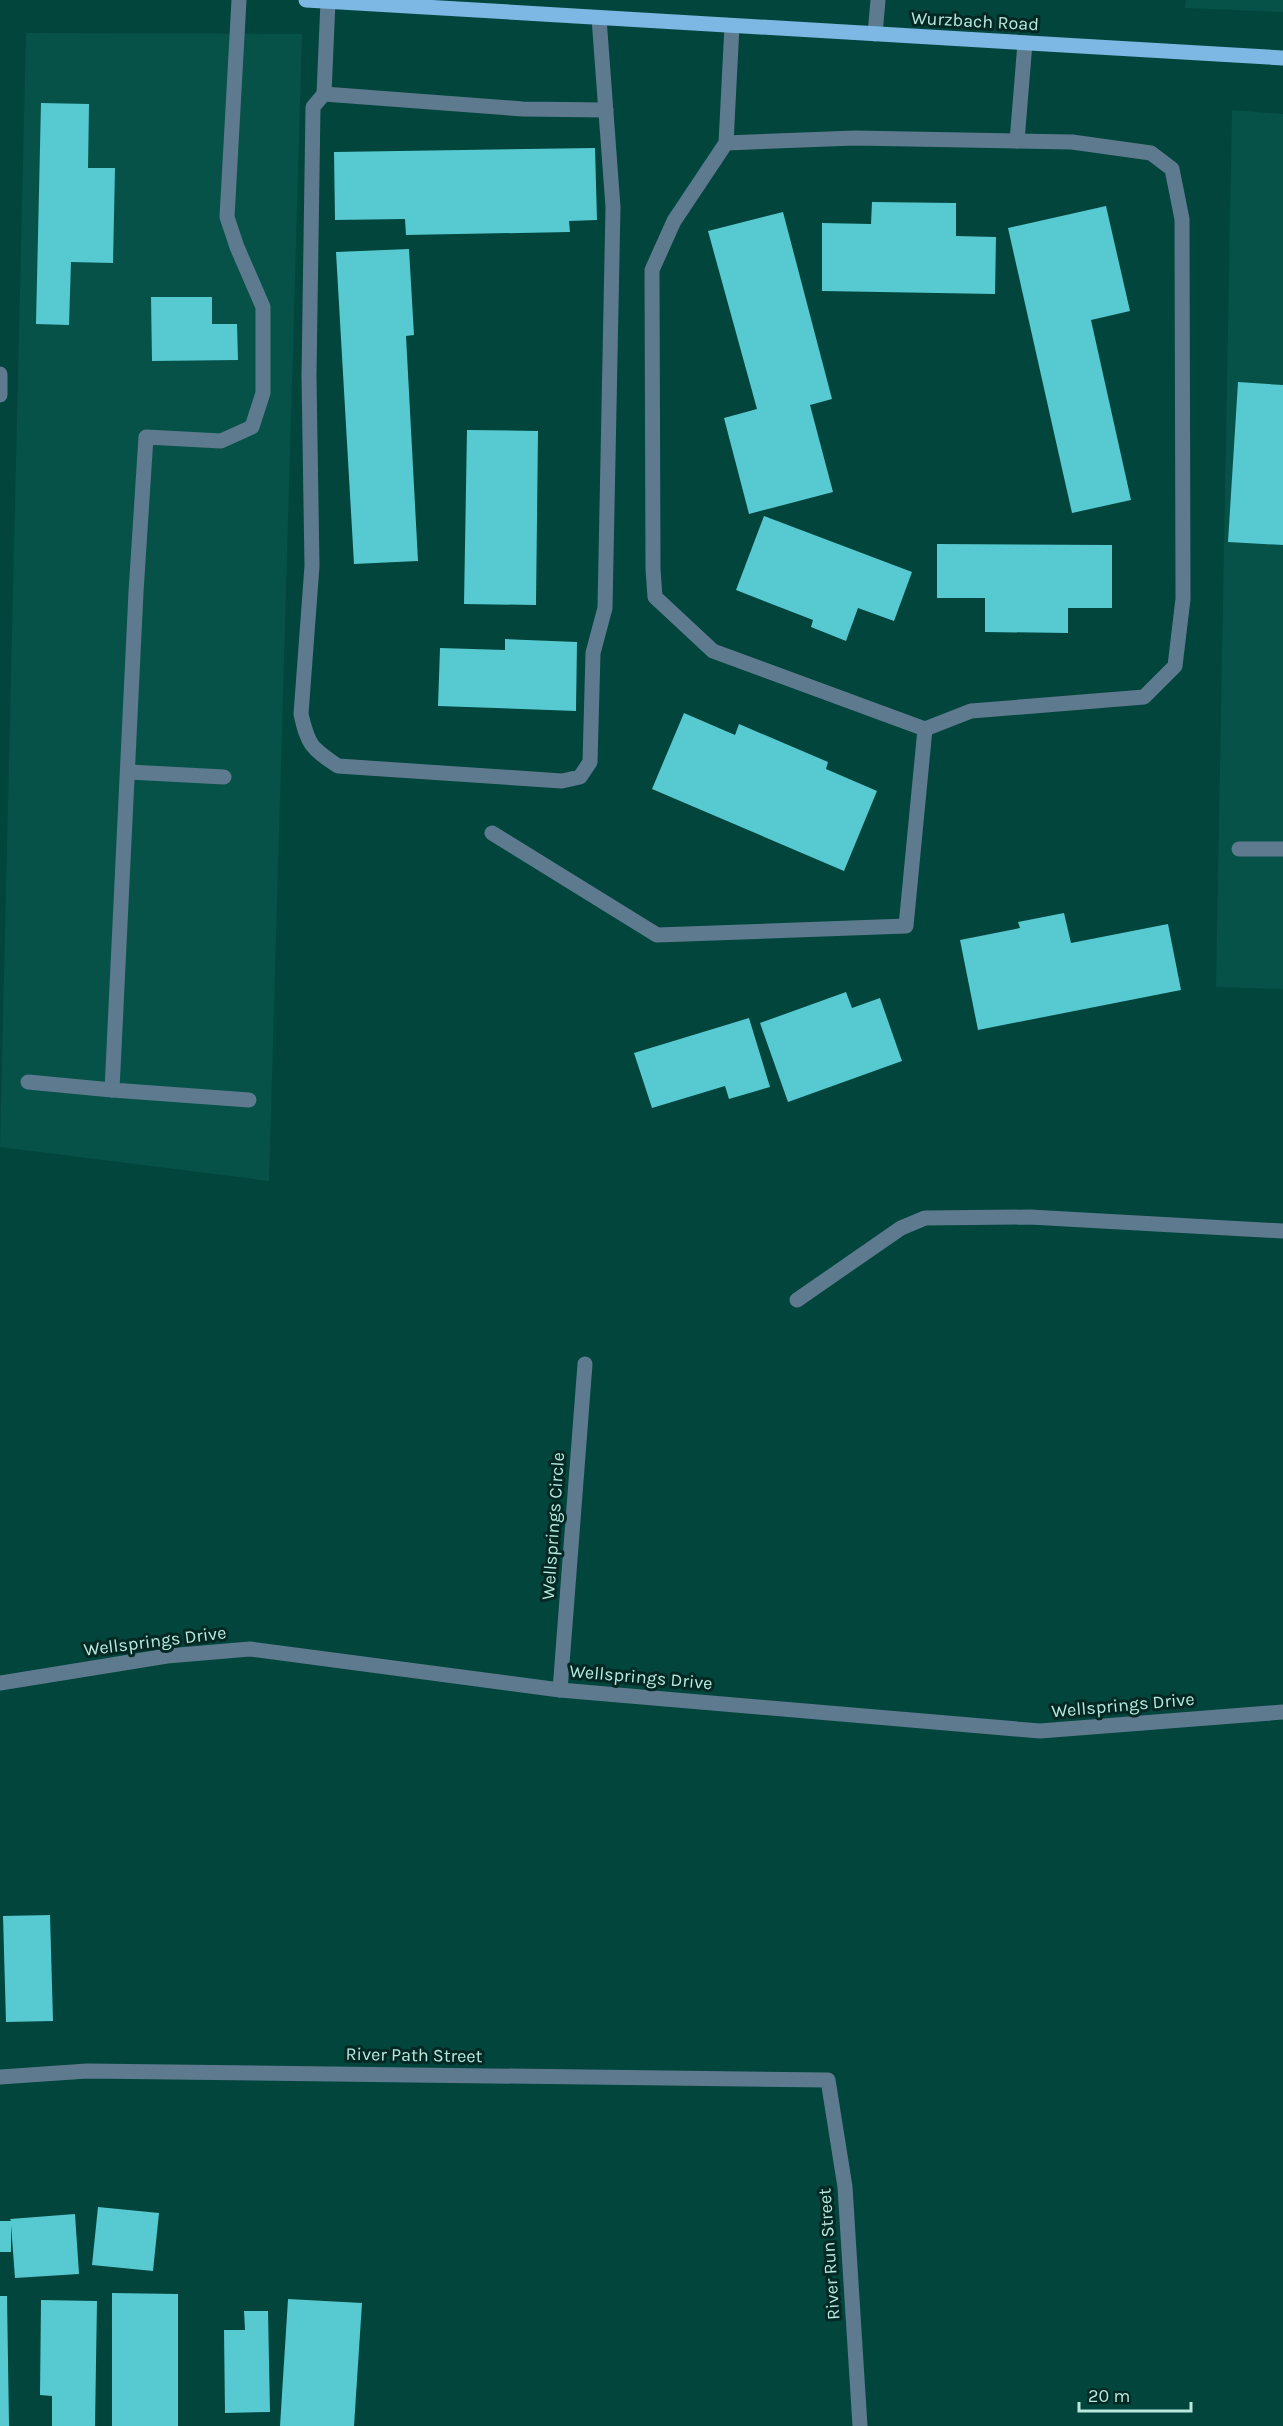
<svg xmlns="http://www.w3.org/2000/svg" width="1283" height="2426" font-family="Karla,sans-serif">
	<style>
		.built { fill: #065248 }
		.building { fill: #56c9d1 }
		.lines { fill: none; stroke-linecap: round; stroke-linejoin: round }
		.minor { stroke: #5e7a8f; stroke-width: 15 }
		.major { stroke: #7cb8e3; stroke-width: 15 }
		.labels { text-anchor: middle; stroke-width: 6; stroke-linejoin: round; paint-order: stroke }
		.street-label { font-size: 18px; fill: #b8e9df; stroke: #042823 }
	</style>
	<rect width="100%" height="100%" fill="#02453c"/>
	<g class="built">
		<path d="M1186,0H1283V12L1185,8Z"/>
		<path d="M26,33L302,34L269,1181L0,1147Z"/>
		<path d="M1232,110L1283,114V989L1216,987Z"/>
	</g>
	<g class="building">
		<path d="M41,103L89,104L88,168H115L113,263L71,262L69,325L36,324Z"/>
		<path d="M595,148L597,220L569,221L570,232L406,235L405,219L335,220L334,152Z"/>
		<path d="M872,202L956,203V236L996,237L995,294L822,291V223L871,224Z"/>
		<path d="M1106,206L1130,311L1091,320L1131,500L1072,513L1008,228Z"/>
		<path d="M783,212L832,399L810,405L833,492L749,514L724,418L757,409L708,231Z"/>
		<path d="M409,249L414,335L406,336L418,561L354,564L336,252Z"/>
		<path d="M151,297H212V324H237L238,360L152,361Z"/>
		<path d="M1238,382L1283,385V545L1228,542Z"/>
		<path d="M467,430L538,431L536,605L464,604Z"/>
		<path d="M764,516L912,572L894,621L858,608L846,641L811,627L813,620L736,590Z"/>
		<path d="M937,544L1112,545V608H1068V633L985,632V598H937Z"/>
		<path d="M505,639L577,642L576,711L438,706L440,648L505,650Z"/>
		<path d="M684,713L735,735L739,724L828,762L826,769L877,791L844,871L652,789Z"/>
		<path d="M1064,913L1071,943L1168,924L1181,990L978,1030L960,940L1020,928L1018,922Z"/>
		<path d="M846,992L852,1008L880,998L902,1061L788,1102L760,1023Z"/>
		<path d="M749,1018L770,1087L729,1099L725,1086L652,1108L634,1053Z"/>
		<path d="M50,1915L53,2021L6,2022L3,1916Z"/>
		<path d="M98,2207L159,2213L153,2271L92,2265Z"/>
		<path d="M75,2214L79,2274L15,2278L11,2225V2252H0V2221H11L10,2219Z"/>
		<path d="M112,2293L178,2294V2426H112Z"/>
		<path d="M0,2296H7L9,2426H0Z"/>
		<path d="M288,2299L362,2303L354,2426H280Z"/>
		<path d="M41,2300L97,2301L95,2426H52V2396L40,2395Z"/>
		<path d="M244,2311H268L270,2412L225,2413L224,2330H245Z"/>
	</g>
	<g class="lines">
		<g class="minor">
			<path d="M239,0L227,217L237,247L263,307V393L252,427L221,441L146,437L136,592L112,1090L249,1100"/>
			<path d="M328,1L324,94L313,107L309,376L312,566L301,714C308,745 311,748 338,766L562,781L580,777L590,762L593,653L605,608L613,207L599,18"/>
			<path d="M875,34L878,0"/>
			<path d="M324,94L523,109L606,110"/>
			<path d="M1017,141L1025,43"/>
			<path d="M726,143L855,138L1072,142L1151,153L1172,169L1182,219L1183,599L1175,666L1144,697L971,711L925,729"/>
			<path d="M0,374V395"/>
			<path d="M129,772L224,777"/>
			<path d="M492,833L657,935L906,926L925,729L713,651L655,597L653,569L652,270L674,221L726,143L732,26"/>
			<path d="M1239,849H1283"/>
			<path d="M28,1082L112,1090"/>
			<path d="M797,1300L901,1228L925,1218L1030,1217L1283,1231"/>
			<path d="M0,1683L167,1656L250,1649L560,1690L1040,1731L1283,1712"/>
			<path d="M560,1690L585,1364"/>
			<path d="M0,2077L87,2071L828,2080L845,2187L860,2426"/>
		</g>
		<path class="major" d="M306,0L1283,58"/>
	</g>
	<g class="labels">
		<g class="street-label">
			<text transform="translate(975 21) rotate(3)" y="6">Wurzbach Road</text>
			<text transform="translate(553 1526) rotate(-86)" y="6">Wellsprings Circle</text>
			<text transform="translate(155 1641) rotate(-7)" y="6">Wellsprings Drive</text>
			<text transform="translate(641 1677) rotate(5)" y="6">Wellsprings Drive</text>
			<text transform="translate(1123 1705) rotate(-5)" y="6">Wellsprings Drive</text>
			<text transform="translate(414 2055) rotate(1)" y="6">River Path Street</text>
			<text transform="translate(829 2254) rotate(-94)" y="6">River Run Street</text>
		</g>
	</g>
	<path d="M1079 2402v9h112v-9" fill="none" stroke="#b8e9df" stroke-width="3"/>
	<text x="1088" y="2402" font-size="18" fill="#b8e9df" stroke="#042823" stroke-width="4.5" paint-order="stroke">20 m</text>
</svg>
